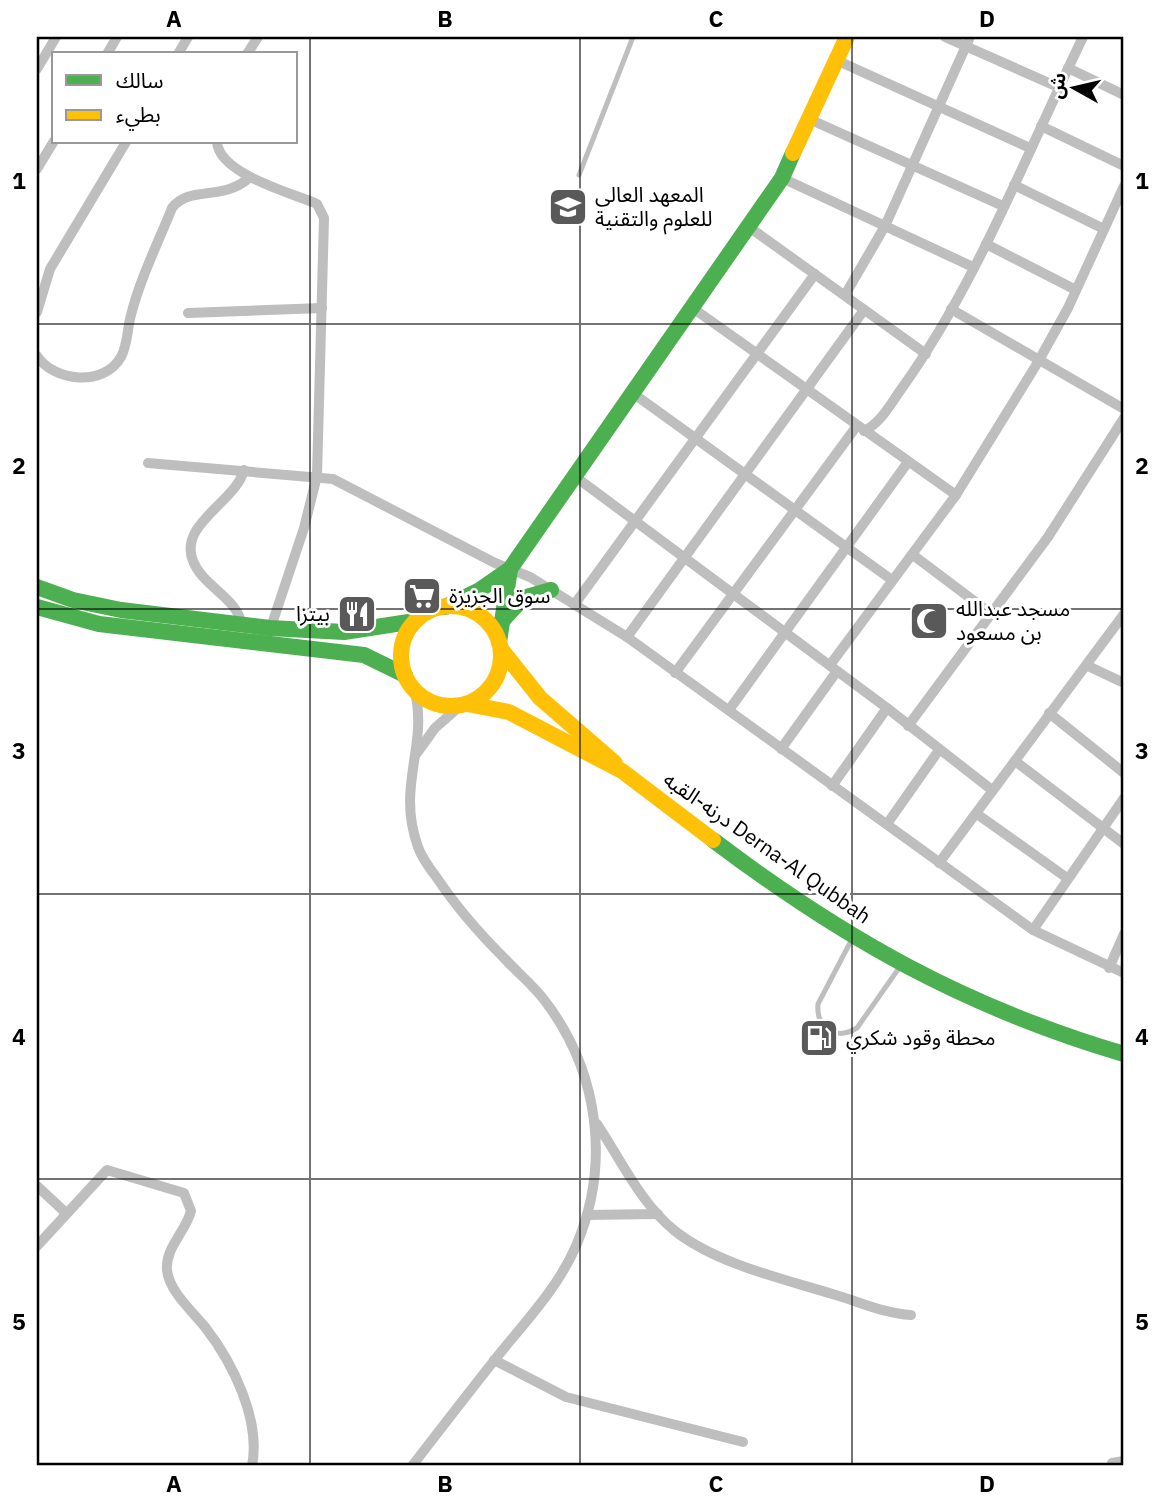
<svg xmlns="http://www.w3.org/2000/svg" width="1161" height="1503" font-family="'IBM Plex Sans','Noto Sans Arabic',sans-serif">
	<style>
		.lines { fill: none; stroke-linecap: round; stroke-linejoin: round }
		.lane { stroke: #bebebe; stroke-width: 5 }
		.street { stroke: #bebebe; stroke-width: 10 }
		.fast { stroke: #4caf50; stroke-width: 16 }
		.slow { stroke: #ffc107; stroke-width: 16 }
		.grid { fill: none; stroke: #000; stroke-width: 2; stroke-opacity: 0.55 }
		.labels { text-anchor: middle; stroke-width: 6; stroke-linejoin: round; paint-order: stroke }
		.poi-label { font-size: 21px; fill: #000; stroke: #fff; text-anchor: start }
		.street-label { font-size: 21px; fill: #000; stroke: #fff }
		.neatline { fill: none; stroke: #000; stroke-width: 2.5 }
		.grid-label { font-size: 23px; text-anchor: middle; font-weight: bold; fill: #000 }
	</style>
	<rect width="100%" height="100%" fill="#fff"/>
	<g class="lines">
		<g class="lane">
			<path d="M579,175L633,37"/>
			<path d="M852,939L818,1004C816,1029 836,1041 857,1028L899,968"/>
		</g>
		<g class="street">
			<path d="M945,37L1058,87"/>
			<path d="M107,54L117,37"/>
			<path d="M178,54L188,37"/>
			<path d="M247,54L258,37"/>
			<path d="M836,60L1030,148"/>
			<path d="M1068,68L1124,95"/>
			<path d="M37,69L56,37"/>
			<path d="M809,119L1003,206"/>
			<path d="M1041,126L1124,166"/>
			<path d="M217,142C219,174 292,193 317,204L324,218L317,476L304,528L269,633"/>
			<path d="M37,169L54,141"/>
			<path d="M782,178L973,267"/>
			<path d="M1014,185L1104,229"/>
			<path d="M749,227L926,354"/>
			<path d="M986,244L1076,290"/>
			<path d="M845,295L885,226L970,37"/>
			<path d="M694,309L956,495"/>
			<path d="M951,309L1124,409"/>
			<path d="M37,312L50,269L126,142"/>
			<path d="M188,313L322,308"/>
			<path d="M37,356C54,382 104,387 121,357C128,344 127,329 131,315C140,279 158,243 172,208C189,185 223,202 250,177"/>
			<path d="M634,394L892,580"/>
			<path d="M864,431C881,423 891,403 902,388C978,281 1026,155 1083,37"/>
			<path d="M148,463L333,479L495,563L530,577L627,637L1033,930L1124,973"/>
			<path d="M573,475L887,708L992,790"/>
			<path d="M913,555L990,613"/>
			<path d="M574,605L815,274"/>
			<path d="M242,625C236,596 203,587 193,561C178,524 236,502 244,470"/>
			<path d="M627,637L864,310"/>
			<path d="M830,665L956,495L1038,362L1068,308L1124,186"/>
			<path d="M1088,666L1124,683"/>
			<path d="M675,673L856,427"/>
			<path d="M729,710L908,462"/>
			<path d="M1049,713L1124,773"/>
			<path d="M908,726L1048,537L1124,418"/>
			<path d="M781,749L837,671"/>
			<path d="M417,753L435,728L460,706"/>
			<path d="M1015,761L1124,844"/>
			<path d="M832,786L887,708"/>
			<path d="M977,814L1067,878"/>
			<path d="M887,824L939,750"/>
			<path d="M939,863L1124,614"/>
			<path d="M1033,930L1124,798"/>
			<path d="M1109,968L1124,934"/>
			<path d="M597,1124C621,1160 641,1204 675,1231C718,1265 788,1280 839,1296C862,1303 887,1314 911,1315"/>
			<path d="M37,1186L66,1213"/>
			<path d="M587,1215L658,1214"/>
			<path d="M37,1246L107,1170L184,1193L191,1211C186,1231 165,1248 167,1270C169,1291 192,1311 205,1327C233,1363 261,1420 252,1466"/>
			<path d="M494,1360L566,1397L743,1442"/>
			<path d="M1112,1463L1124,1461"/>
			<path d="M412,1466C439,1431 466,1396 493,1362C522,1325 557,1290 576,1246C611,1164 599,1072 545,1001C534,986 518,973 505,959C480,934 457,908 437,878C430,869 422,858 418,847C396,786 428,748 415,691"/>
		</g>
		<g class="fast">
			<path d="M37,587L73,600L121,610L270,628L344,632L415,621"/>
			<path d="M37,607L99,624L364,655L405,675"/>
			<path d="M445,607L478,591L510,569L782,178L793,153"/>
			<path d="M501,622L523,598L551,590"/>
			<path d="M499,642L510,569"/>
			<path d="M713,840C844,939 965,1007 1124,1054"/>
		</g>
		<g class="slow">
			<path d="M793,153L847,37"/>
			<circle cx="451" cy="656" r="50"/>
			<path d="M501,649L540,698L615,763"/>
			<path d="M467,704L509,712L622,771L713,840"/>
		</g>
	</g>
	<path class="grid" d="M310,37V1466M580,37V1466M852,37V1466M37,324H1124M37,609H1124M37,894H1124M37,1179H1124"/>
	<defs>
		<g id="university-square" transform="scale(2.0125)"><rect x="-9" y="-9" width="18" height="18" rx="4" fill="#595959" stroke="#fff"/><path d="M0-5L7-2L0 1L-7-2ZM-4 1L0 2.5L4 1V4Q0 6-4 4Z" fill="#fff"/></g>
		<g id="supermarket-square" transform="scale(2.0125)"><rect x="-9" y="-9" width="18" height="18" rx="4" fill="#595959" stroke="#fff"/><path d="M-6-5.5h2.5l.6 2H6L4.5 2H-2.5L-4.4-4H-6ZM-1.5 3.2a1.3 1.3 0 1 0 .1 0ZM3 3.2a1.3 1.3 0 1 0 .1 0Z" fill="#fff"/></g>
		<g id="restaurant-square" transform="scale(2.0125)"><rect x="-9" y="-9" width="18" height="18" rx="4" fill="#595959" stroke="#fff"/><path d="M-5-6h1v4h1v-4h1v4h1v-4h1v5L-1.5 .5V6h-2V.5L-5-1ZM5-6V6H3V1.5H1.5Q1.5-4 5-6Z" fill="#fff"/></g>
		<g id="mosque-square" transform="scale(2.0125)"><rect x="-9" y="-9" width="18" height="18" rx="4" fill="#595959" stroke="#fff"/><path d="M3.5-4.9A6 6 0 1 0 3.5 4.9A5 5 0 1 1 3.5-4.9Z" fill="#fff"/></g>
		<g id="fuel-square" transform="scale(2.0125)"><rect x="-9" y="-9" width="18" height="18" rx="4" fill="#595959" stroke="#fff"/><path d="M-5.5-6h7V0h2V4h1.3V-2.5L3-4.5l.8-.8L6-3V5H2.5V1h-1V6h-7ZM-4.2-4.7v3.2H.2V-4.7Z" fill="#fff"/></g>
	</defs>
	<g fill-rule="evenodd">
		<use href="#university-square" x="568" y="207"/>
		<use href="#supermarket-square" x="422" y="596"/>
		<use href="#restaurant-square" x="357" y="614"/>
		<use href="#mosque-square" x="929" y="621"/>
		<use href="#fuel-square" x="819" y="1038"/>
	</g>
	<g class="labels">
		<g class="poi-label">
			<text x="595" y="202">المعهد العالي<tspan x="595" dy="24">للعلوم والتقنية</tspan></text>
			<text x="449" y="603">سوق الجزيزة</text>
			<text x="956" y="616">مسجد عبدالله<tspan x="956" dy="24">بن مسعود</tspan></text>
			<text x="330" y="621" text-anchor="end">بيتزا</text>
			<text x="846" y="1045">محطة وقود شكري</text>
		</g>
		<g class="street-label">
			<text transform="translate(767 848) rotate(35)" y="7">درنه-القبه Derna-Al Qubbah</text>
		</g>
	</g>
	<rect width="1161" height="1503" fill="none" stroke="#ffffff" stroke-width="77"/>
	<rect x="52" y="52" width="245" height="91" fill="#ffffff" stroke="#999999" stroke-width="2"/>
	<rect x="66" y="75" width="35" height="10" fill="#4caf50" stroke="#999999" stroke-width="2"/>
	<text x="116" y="88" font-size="21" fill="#000000">سالك</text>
	<rect x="66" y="110" width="35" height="10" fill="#ffc107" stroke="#999999" stroke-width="2"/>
	<text x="116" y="122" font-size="21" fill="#000000">بطيء</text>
	<g transform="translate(1074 88) rotate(278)" stroke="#ffffff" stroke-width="5" paint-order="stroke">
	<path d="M0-5L12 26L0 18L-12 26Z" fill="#000000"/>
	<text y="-10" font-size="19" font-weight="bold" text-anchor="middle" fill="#000000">ش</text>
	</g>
	<rect x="38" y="38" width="1084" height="1426" class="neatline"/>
	<g class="grid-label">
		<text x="174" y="27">A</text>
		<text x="445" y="27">B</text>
		<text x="716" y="27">C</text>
		<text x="987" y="27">D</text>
		<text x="19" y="189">1</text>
		<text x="1142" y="189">1</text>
		<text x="19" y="474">2</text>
		<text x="1142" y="474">2</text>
		<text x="19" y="759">3</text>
		<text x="1142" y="759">3</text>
		<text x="19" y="1045">4</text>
		<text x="1142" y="1045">4</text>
		<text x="19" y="1330">5</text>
		<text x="1142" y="1330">5</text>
		<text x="174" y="1492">A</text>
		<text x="445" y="1492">B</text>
		<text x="716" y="1492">C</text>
		<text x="987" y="1492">D</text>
	</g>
</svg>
